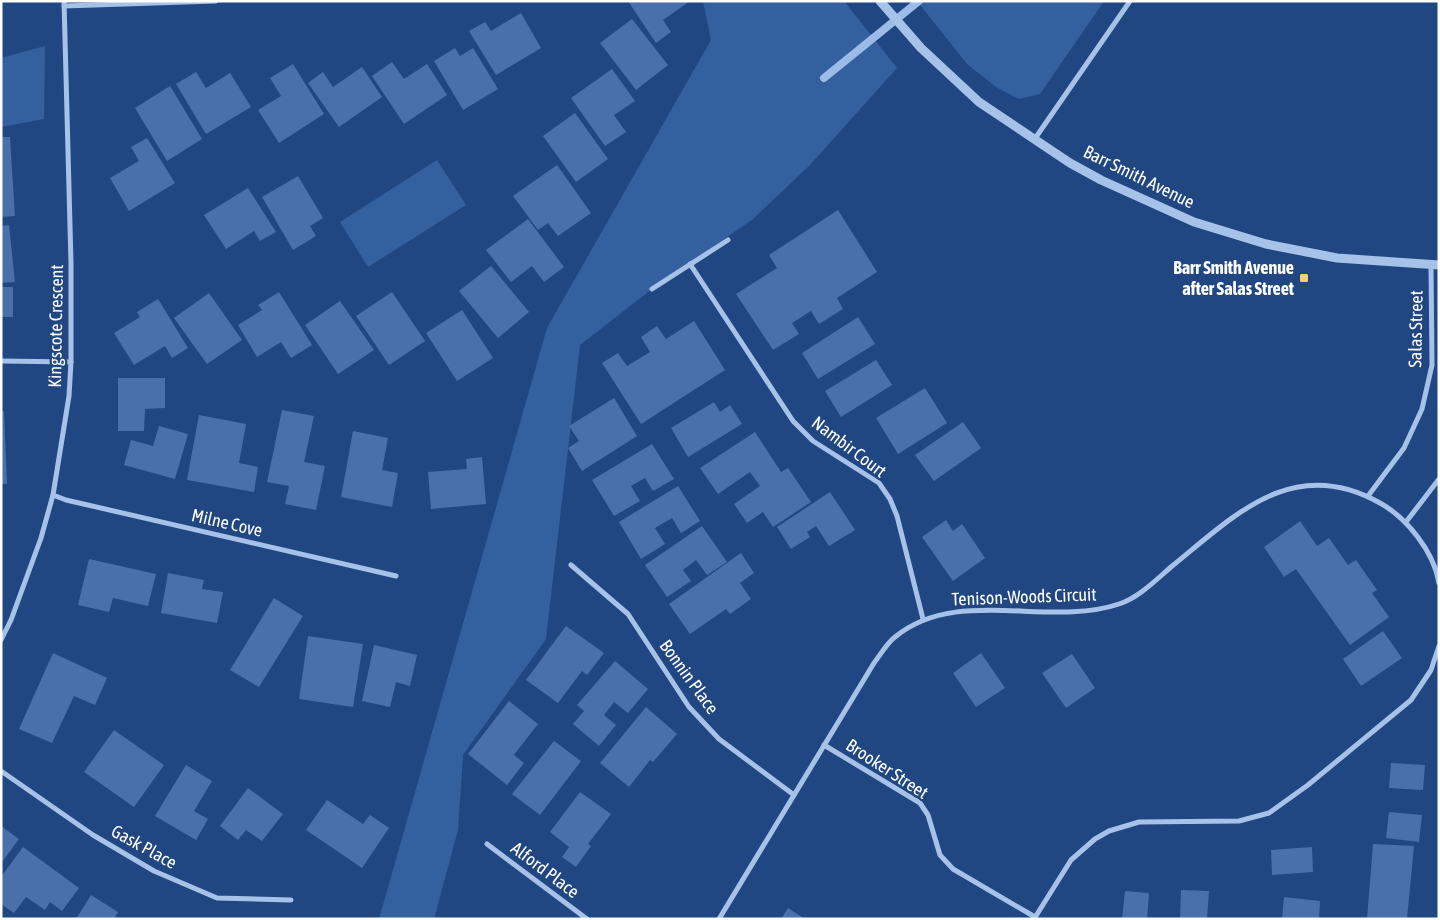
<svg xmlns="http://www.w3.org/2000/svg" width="1440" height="920" font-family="'Asap Condensed',sans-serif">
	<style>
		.green { fill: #3560a0 }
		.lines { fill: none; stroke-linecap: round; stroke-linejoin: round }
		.stream { stroke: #9bbce9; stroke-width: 8 }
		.building { fill: #4970ab }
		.minor { stroke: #a7c2e8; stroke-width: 5 }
		.tertiary { stroke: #a7c2e8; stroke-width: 9 }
		.poi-dot { fill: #f5d369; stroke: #214782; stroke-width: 2 }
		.labels { text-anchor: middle; stroke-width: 4.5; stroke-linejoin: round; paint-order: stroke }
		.street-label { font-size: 18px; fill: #fff; stroke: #214782 }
		.poi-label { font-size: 18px; font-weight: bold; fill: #fff; stroke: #214782; text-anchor: end }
	</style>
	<rect width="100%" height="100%" fill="#214782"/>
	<g class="green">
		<path d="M703,1H844L897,68L810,165L753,219L652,289L580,345L546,639L463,755L458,830L434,919H379L547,328L711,40Z"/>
		<path d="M917,1H1104L1040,94L1019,99L996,87L967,64Z"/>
		<path d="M45,46L44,119L1,127V58Z"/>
		<path d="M437,160L466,205L368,267L340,222Z"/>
	</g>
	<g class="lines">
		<path class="stream" d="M824,78L919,1"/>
	</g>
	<g class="building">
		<path d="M628,1H690L663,20L671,32L656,43Z"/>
		<path d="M521,13L541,48L496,75L469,31L485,22L491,31Z"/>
		<path d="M632,19L668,65L636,90L600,43Z"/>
		<path d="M455,48L460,56L473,48L498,89L463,110L434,61Z"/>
		<path d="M392,62L404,79L427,64L447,95L404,124L372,76Z"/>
		<path d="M293,64L324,114L279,143L258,110L281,96L270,78Z"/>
		<path d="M362,67L382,97L339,127L308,83L323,72L333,87Z"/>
		<path d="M612,69L635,101L614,115L626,132L605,146L571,98Z"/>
		<path d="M196,72L206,88L230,73L251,107L206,134L176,84Z"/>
		<path d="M170,86L202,139L167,161L135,108Z"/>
		<path d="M575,113L608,159L576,182L543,136Z"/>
		<path d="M1,137H10L15,216L1,217Z"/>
		<path d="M147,138L175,183L129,211L110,178L139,161L131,147Z"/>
		<path d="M557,165L591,213L558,236L548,223L538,230L513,196Z"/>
		<path d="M298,176L323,218L310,226L316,236L293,250L262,197Z"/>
		<path d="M248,188L276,232L260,241L254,231L226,249L204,215Z"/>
		<path d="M838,210L877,272L837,298L843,309L819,324L811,311L792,323L799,334L773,350L736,294L777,268L769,255Z"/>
		<path d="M528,219L564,267L544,282L532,266L511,282L486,250Z"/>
		<path d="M9,225L15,282L1,283V226Z"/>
		<path d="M491,266L529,312L498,338L459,291Z"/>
		<rect x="1" y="287" width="12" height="30"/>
		<path d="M279,292L312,345L291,358L281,342L257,357L238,325L262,310L258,305Z"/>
		<path d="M392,292L425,341L389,365L356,316Z"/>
		<path d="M209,293L242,340L207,364L174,318Z"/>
		<path d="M158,299L188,348L172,358L165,346L134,365L114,333L140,317L137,312Z"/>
		<path d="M340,301L374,350L338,374L305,325Z"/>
		<path d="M462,310L493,358L457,381L426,333Z"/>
		<path d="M858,317L875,344L818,379L802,353Z"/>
		<path d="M694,321L725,370L641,424L602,363L618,353L627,366L650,352L641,337L657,326L666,339Z"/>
		<path d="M876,360L892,385L841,417L825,391Z"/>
		<path d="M118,378H165V408L145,409L144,431H118Z"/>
		<path d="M925,388L947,423L898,454L876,418Z"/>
		<path d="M614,398L637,436L582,471L568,448L579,441L569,426Z"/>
		<path d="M714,402L720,412L730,405L742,424L688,457L671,428Z"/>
		<path d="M282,410L314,416L304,462L325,466L316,510L285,504L289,486L267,482Z"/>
		<path d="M1,411H4L7,484H1Z"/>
		<path d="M199,415L246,424L239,463L258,467L254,492L187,480Z"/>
		<path d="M963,422L981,448L934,481L915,455Z"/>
		<path d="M159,426L188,434L175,479L124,465L131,440L153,446Z"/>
		<path d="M353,431L388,438L382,470L398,473L392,507L341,497Z"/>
		<path d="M755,432L781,472L788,468L811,502L773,527L763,512L747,523L734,504L760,486L750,472L718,494L700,468Z"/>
		<path d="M652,444L674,479L653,491L645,478L631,486L640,501L614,516L592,480Z"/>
		<path d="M482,457L486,504L431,509L428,472L467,469L466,459Z"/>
		<path d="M678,486L700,521L681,533L672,518L655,528L665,544L641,559L619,522Z"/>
		<path d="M830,492L855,530L829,546L816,526L807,532L810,537L791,549L777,527Z"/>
		<path d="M946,520L953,531L962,524L985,558L953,581L922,537Z"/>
		<path d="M1300,521L1317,546L1329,538L1348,565L1356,560L1377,590L1372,593L1389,617L1350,645L1296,569L1284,577L1264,547Z"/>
		<path d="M702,526L727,562L707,575L696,560L683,570L691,581L667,597L645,565Z"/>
		<path d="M741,553L754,573L740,583L751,599L730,614L726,609L690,634L669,604Z"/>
		<path d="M89,559L156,574L148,606L113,598L109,612L78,605Z"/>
		<path d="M168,573L204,580L202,589L223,592L217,623L161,613Z"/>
		<path d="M274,598L303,616L259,687L230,670Z"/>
		<path d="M566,626L604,653L587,675L582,671L558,703L526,680Z"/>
		<path d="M1383,631L1402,658L1361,686L1343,659Z"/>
		<path d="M308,636L363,644L353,707L299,699Z"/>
		<path d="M374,645L417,655L410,686L396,682L390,707L362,701Z"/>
		<path d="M53,653L107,678L95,705L74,696L52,743L19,729Z"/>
		<path d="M981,653L1005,688L976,707L953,673Z"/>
		<path d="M1072,654L1095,688L1066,708L1042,673Z"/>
		<path d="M615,661L648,689L628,713L614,702L604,715L616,725L599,746L573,724L584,711L577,705Z"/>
		<path d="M509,701L538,724L514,755L524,763L507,785L468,754Z"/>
		<path d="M646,707L677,734L653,762L650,760L629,787L600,763Z"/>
		<path d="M114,730L164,765L134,807L84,772Z"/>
		<path d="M554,741L581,761L540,815L512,794Z"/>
		<path d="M1391,763L1425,765L1423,790L1389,788Z"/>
		<path d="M186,765L212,781L194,811L208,819L196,840L155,816Z"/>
		<path d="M248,788L283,814L262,841L246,830L238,840L220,826Z"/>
		<path d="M580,792L611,814L588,844L591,846L576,867L562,857L569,847L550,832Z"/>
		<path d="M327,800L363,824L370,815L389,828L362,868L306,830Z"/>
		<path d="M1389,812L1422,815L1419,842L1386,838Z"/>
		<path d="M1,826L19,839L2,862L1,861Z"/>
		<path d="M1373,844L1414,846L1407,919H1367Z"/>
		<path d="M23,847L79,888L62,911L50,902L45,910L26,897L14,913L1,904V877Z"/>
		<path d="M1312,847L1313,872L1272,875L1271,850Z"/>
		<path d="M1181,890L1209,891L1207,919H1180Z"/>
		<path d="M1125,891L1149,893L1147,919H1122Z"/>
		<path d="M91,895L118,912L114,919H76Z"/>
		<path d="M1284,897L1320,901L1319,919H1282Z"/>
		<path d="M788,908L805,919H781Z"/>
	</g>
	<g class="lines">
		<g class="minor">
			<path d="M64,6L216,1"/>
			<path d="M1034,140L1130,1"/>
			<path d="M690,264L793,421L813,441L879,483L890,499L897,516L923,619"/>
			<path d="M652,289L728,240"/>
			<path d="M1,361L71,362"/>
			<path d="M53,495L66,500L396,576"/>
			<path d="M1368,496L1404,448L1422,409L1432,365L1431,265"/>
			<path d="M1406,522L1439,479"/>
			<path d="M571,565L628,614L689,707L719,739L794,795"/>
			<path d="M1,640L11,620L41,538L53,495L69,396L71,362V263L64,1"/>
			<path d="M824,745L920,803L928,815L940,855L953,869L1035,917"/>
			<path d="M1,771L93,835L154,871L217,898L291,900"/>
			<path d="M487,844L587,919"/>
			<path d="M719,919L874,663C881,654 887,643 895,637C957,586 1048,628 1119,604C1138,598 1156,580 1171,567C1235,515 1293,454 1380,503C1407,518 1434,552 1439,583"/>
			<path d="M1034,919L1071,860L1095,839L1109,831L1139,822L1239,821L1269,813L1308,785L1411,700L1431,670L1439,646"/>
		</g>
		<path class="tertiary" d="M880,1L921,48L979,102L1070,163L1101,180L1194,222L1266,244L1337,258L1439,265"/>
	</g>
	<rect class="poi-dot" x="1299" y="273" width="10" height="10" rx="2.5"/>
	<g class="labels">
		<g class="street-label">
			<text transform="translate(1139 177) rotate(26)" y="6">Barr Smith Avenue</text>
			<text transform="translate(56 326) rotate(-89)" y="6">Kingscote Crescent</text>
			<text transform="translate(1416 329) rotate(-89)" y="6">Salas Street</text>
			<text transform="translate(849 447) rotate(37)" y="6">Nambir Court</text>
			<text transform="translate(227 523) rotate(13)" y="6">Milne Cove</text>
			<text transform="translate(1024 597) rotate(-2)" y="6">Tenison-Woods Circuit</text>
			<text transform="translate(689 677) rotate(54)" y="6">Bonnin Place</text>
			<text transform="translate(887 769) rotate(33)" y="6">Brooker Street</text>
			<text transform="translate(144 847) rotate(29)" y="6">Gask Place</text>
			<text transform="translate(545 870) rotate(37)" y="6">Alford Place</text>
		</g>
		<g class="poi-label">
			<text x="1294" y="274">Barr Smith Avenue<tspan x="1294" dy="21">after Salas Street</tspan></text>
		</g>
	</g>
	<rect width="1440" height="920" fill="none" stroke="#ffffff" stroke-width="5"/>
</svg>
